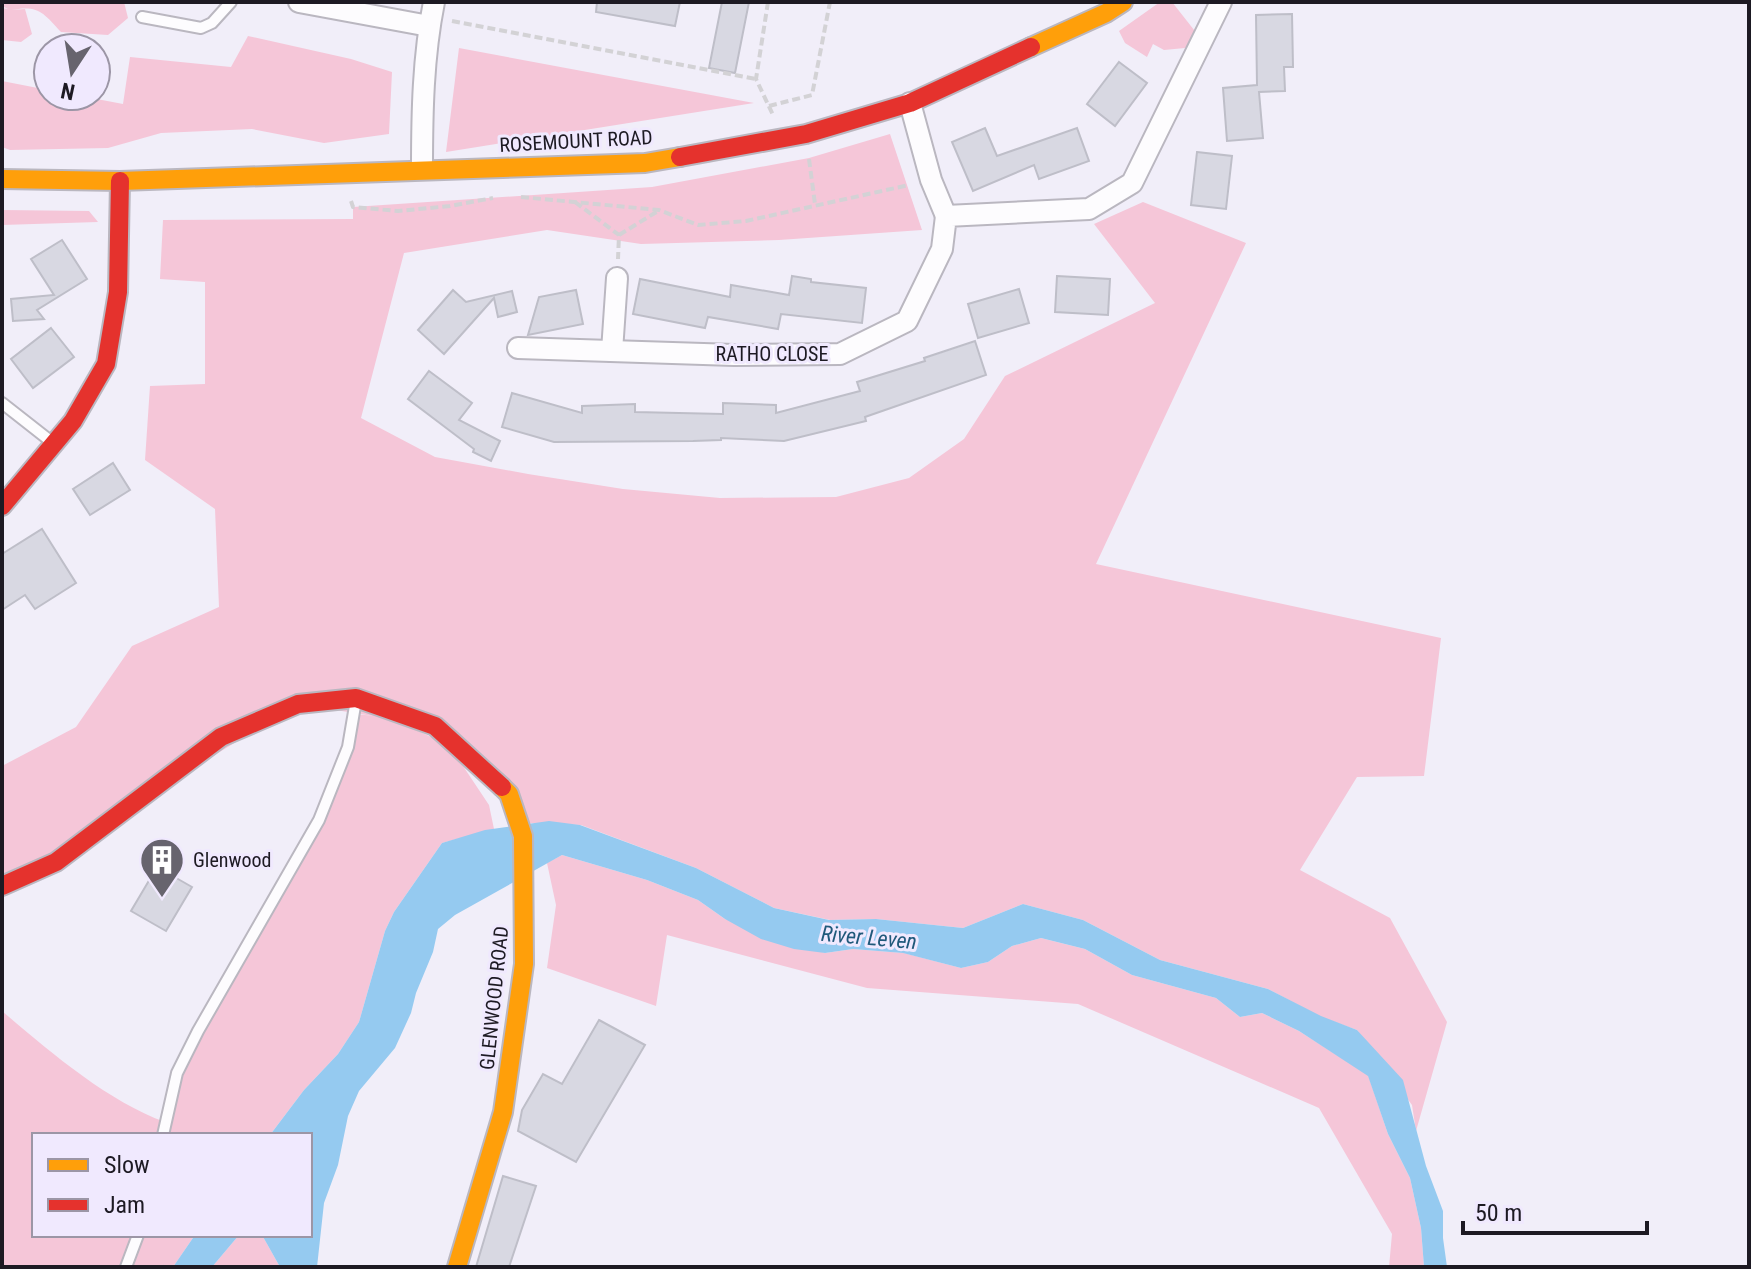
<svg xmlns="http://www.w3.org/2000/svg" width="1751" height="1269" font-family="'Roboto Condensed',sans-serif">
	<style>
		.green { fill: #f5c6d8 }
		.water { fill: #95caf0 }
		.building { fill: #d8d8e2; stroke: #bebec8; stroke-width: 2 }
		.lines { fill: none; stroke-linecap: round; stroke-linejoin: round }
		.lane-casing { stroke: #bab7c0; stroke-width: 14 }
		.street-casing { stroke: #bab7c0; stroke-width: 24 }
		.slow-casing { stroke: #bab7c0; stroke-width: 22 }
		.jam-casing { stroke: #bab7c0; stroke-width: 22 }
		.path { stroke: #d3d2d5; stroke-width: 4; stroke-dasharray: 8 4; stroke-linecap: butt }
		.lane { stroke: #fdfcfe; stroke-width: 10 }
		.street { stroke: #fdfcfe; stroke-width: 20 }
		.slow { stroke: #ff9f0a; stroke-width: 18 }
		.jam { stroke: #e5322d; stroke-width: 18 }
		.labels { text-anchor: middle; stroke-width: 6; stroke-linejoin: round; paint-order: stroke }
		.street-label { font-size: 20px; fill: #1d1a23; stroke: #f0e9fe }
		.poi-label { font-size: 20px; fill: #1d1a23; stroke: #f0e9fe; text-anchor: start }
		.water-label { font-size: 22px; font-style: italic; fill: #20597b; stroke: #f0e9fe }
	</style>
	<rect width="100%" height="100%" fill="#f1eef9"/>
	<g class="green">
		<path d="M2,2H124L128,18L108,35L61,32C43,12 38,5 11,10L25,9L32,34L21,42L2,40V8L8,9L2,6Z"/>
		<path d="M1160,2H1172L1198,35L1185,48L1164,50L1153,44L1147,57L1125,43L1119,31Z"/>
		<path d="M248,36L351,59L392,72L389,134L324,143L252,129L161,133L108,148L10,150L2,147V81L48,90V96H81L123,104L130,57L231,67Z"/>
		<path d="M459,48L754,103L446,152Z"/>
		<path d="M890,134L922,230L779,240L641,244L547,230L404,253L361,418L435,457L528,474L623,489L720,498L836,497L909,478L964,439L1005,376L1155,303L1094,224L1143,202L1246,243L1096,564L1441,638L1424,776L1357,777L1300,870L1390,918L1447,1022L1416,1131L1412,1105L1357,1030L1321,1017L1268,989L1160,960L1083,920L1023,904L963,928L876,919L830,920L774,908L696,868L581,825L524,823L435,726L298,704L53,854L2,874V766L76,727L132,646L219,607L215,509L145,460L150,386L205,384V282L160,279L163,220L353,219V207L652,187L809,158Z"/>
		<path d="M2,210L89,211L98,222L2,225Z"/>
		<path d="M354,714L387,717L449,745L489,805L494,829L442,843L394,912L385,931L359,1022L338,1054L304,1090L270,1135H34V1235H195L173,1267H2V1011C49,1051 107,1101 165,1122L177,1073L319,820Z"/>
		<path d="M562,855L647,880L698,900L725,919L825,953L853,949L904,953L961,968L988,962L1012,946L1041,938L1085,949L1132,975L1216,998L1240,1017L1262,1013L1299,1031L1368,1075L1388,1134L1410,1178L1421,1228L1424,1267H1389L1392,1234L1319,1108L1078,1004L867,988L667,935L656,1006L547,968L556,905L547,863Z"/>
		<path d="M239,1235H262L280,1267H212Z"/>
	</g>
	<g class="water">
		<path d="M549,821L580,825L696,868L774,908L829,920L876,919L963,928L1023,904L1083,920L1160,960L1268,989L1321,1016L1357,1030L1403,1080L1426,1166L1443,1211V1238L1447,1267H1424L1421,1228L1410,1178L1388,1134L1368,1076L1299,1031L1262,1013L1240,1017L1216,998L1132,975L1085,949L1041,938L1012,946L988,962L961,968L903,953L853,949L825,953L794,949L761,939L725,919L698,900L647,880L562,855L455,915L438,929L433,952L416,993L411,1013L395,1048L359,1091L348,1116L338,1165L324,1203L317,1267H280L262,1235H310V1135H270L304,1090L338,1054L359,1022L385,931L394,912L442,843L485,830Z"/>
		<path d="M195,1235H239L212,1267H173Z"/>
	</g>
	<g class="building">
		<path d="M597,2H680L675,26L596,12Z"/>
		<path d="M722,2H749L735,73L709,68Z"/>
		<path d="M1292,14L1293,67H1284L1285,91L1259,92L1263,138L1227,141L1223,88L1257,85L1256,15Z"/>
		<path d="M1119,62L1147,83L1115,126L1087,104Z"/>
		<path d="M985,128L997,156L1077,128L1089,161L1039,179L1034,165L973,191L952,142Z"/>
		<path d="M1197,152L1232,156L1226,209L1191,205Z"/>
		<path d="M62,240L87,279L37,310L44,319L13,321L11,299L54,295L31,259Z"/>
		<path d="M792,276L811,279V282L866,288L862,323L781,314L778,329L708,317L705,328L633,314L640,279L730,297L731,285L789,295Z"/>
		<path d="M1057,276L1110,279L1108,315L1055,312Z"/>
		<path d="M1019,289L1029,323L978,338L968,304Z"/>
		<path d="M453,290L466,302L512,291L517,312L498,317L494,298L444,354L418,330Z"/>
		<path d="M576,290L583,324L528,335L539,297Z"/>
		<path d="M51,328L74,357L33,388L11,359Z"/>
		<path d="M975,341L986,375L865,417L866,421L784,441L721,438V440L693,441L554,442L502,427L512,393L582,413V406L635,404V412L723,414V403L776,405V413L860,391L857,382L925,361L924,358Z"/>
		<path d="M429,371L472,403L459,420L500,441L491,461L473,452L474,449L408,399Z"/>
		<path d="M113,463L130,490L90,515L73,489Z"/>
		<path d="M42,529L76,583L35,609L25,595L2,610V554Z"/>
		<path d="M157,867L192,887L166,931L131,911Z"/>
		<path d="M599,1020L645,1045L576,1162L518,1131L522,1110L543,1074L562,1084Z"/>
		<path d="M503,1176L536,1186L509,1267H476Z"/>
	</g>
	<g class="lines">
		<g class="lane-casing">
			<g id="lane">
				<path d="M142,17L201,28L212,23L231,2"/>
				<path d="M2,403L53,443"/>
				<path d="M163,1135L177,1073L198,1031L319,820L348,747L356,700"/>
				<path d="M126,1267L138,1235"/>
			</g>
		</g>
		<g class="street-casing">
			<g id="street">
				<path d="M299,2L429,26"/>
				<path d="M910,103L931,180L946,216"/>
				<path d="M422,169C422,113 423,57 434,2"/>
				<path d="M518,348L734,355L840,354L907,321L942,249L946,216L1089,209L1132,183L1221,2"/>
				<path d="M612,351L617,278"/>
			</g>
		</g>
		<g class="slow-casing">
			<g id="slow">
				<path d="M1031,47L1106,13L1123,2"/>
				<path d="M2,179L120,181L645,163L680,157"/>
				<path d="M457,1267L503,1112L524,964L523,836L509,794L502,787"/>
			</g>
		</g>
		<g class="jam-casing">
			<g id="jam">
				<path d="M680,157L806,134L910,103L1031,47"/>
				<path d="M2,506L73,421L106,364L118,292L120,181"/>
				<path d="M2,886L56,862L221,737L298,704L356,698L435,726L502,787"/>
			</g>
		</g>
		<g class="path">
			<path d="M768,2L756,79L773,115"/>
			<path d="M452,21L756,79"/>
			<path d="M769,106L812,95L830,2"/>
			<path d="M809,159L815,204"/>
			<path d="M521,197L659,210L698,225L746,221L909,185"/>
			<path d="M351,201L353,207L398,211L450,206L493,198"/>
			<path d="M575,202L619,235L618,259"/>
			<path d="M619,235L658,211"/>
			<path d="M164,1267L165,1266"/>
		</g>
		<use href="#lane" class="lane"/>
		<use href="#street" class="street"/>
		<use href="#slow" class="slow"/>
		<use href="#jam" class="jam"/>
	</g>
	<defs>
		<g id="building-pin" transform="scale(2.3)"><path d="M0 17L-7.5 6A9.5 9.5 0 1 1 7.5 6Z" fill="#67646e" stroke="#f0e9fe"/><path d="M-4-6H4V6H1V3H-1V6H-4ZM-2.5-4.3h1.7v1.8h-1.7ZM.8-4.3h1.7v1.8H.8ZM-2.5-1h1.7V.8h-1.7ZM.8-1h1.7V.8H.8Z" fill="#fff"/></g>
	</defs>
	<g fill-rule="evenodd">
		<use href="#building-pin" x="162" y="860"/>
	</g>
	<g class="labels">
		<g class="street-label">
			<text transform="translate(576 141) rotate(-3)" y="7">ROSEMOUNT ROAD</text>
			<text x="772" y="361">RATHO CLOSE</text>
			<text transform="translate(494 998) rotate(-84)" y="7">GLENWOOD ROAD</text>
		</g>
		<g class="poi-label">
			<text x="193" y="867">Glenwood</text>
		</g>
		<g class="water-label">
			<text transform="translate(869 937) rotate(5)" y="8">River Leven</text>
		</g>
	</g>
	<rect width="1751" height="1269" fill="none" stroke="#1d1a23" stroke-width="8"/>
	<rect x="32" y="1133" width="280" height="104" fill="#f0e9fe" stroke="#9c96a6" stroke-width="2"/>
	<rect x="48" y="1159" width="40" height="12" fill="#ff9f0a" stroke="#9c96a6" stroke-width="2"/>
	<text x="104" y="1173" font-size="24" fill="#1d1a23">Slow</text>
	<rect x="48" y="1199" width="40" height="12" fill="#e5322d" stroke="#9c96a6" stroke-width="2"/>
	<text x="104" y="1213" font-size="24" fill="#1d1a23">Jam</text>
	<g transform="translate(72 72) rotate(192)"><circle r="38" fill="#f0e9fe" stroke="#9c96a6" stroke-width="2"/>
	<path d="M0-6L14 30L0 20L-14 30Z" fill="#67646e"/>
	<text y="-12" font-size="22" font-weight="bold" text-anchor="middle" fill="#1d1a23">N</text>
	</g>
	<path d="M1463 1221v12h184v-12" fill="none" stroke="#1d1a23" stroke-width="4"/>
	<text x="1475" y="1221" font-size="24" fill="#1d1a23" stroke="#f0e9fe" stroke-width="6" paint-order="stroke">50 m</text>
</svg>
